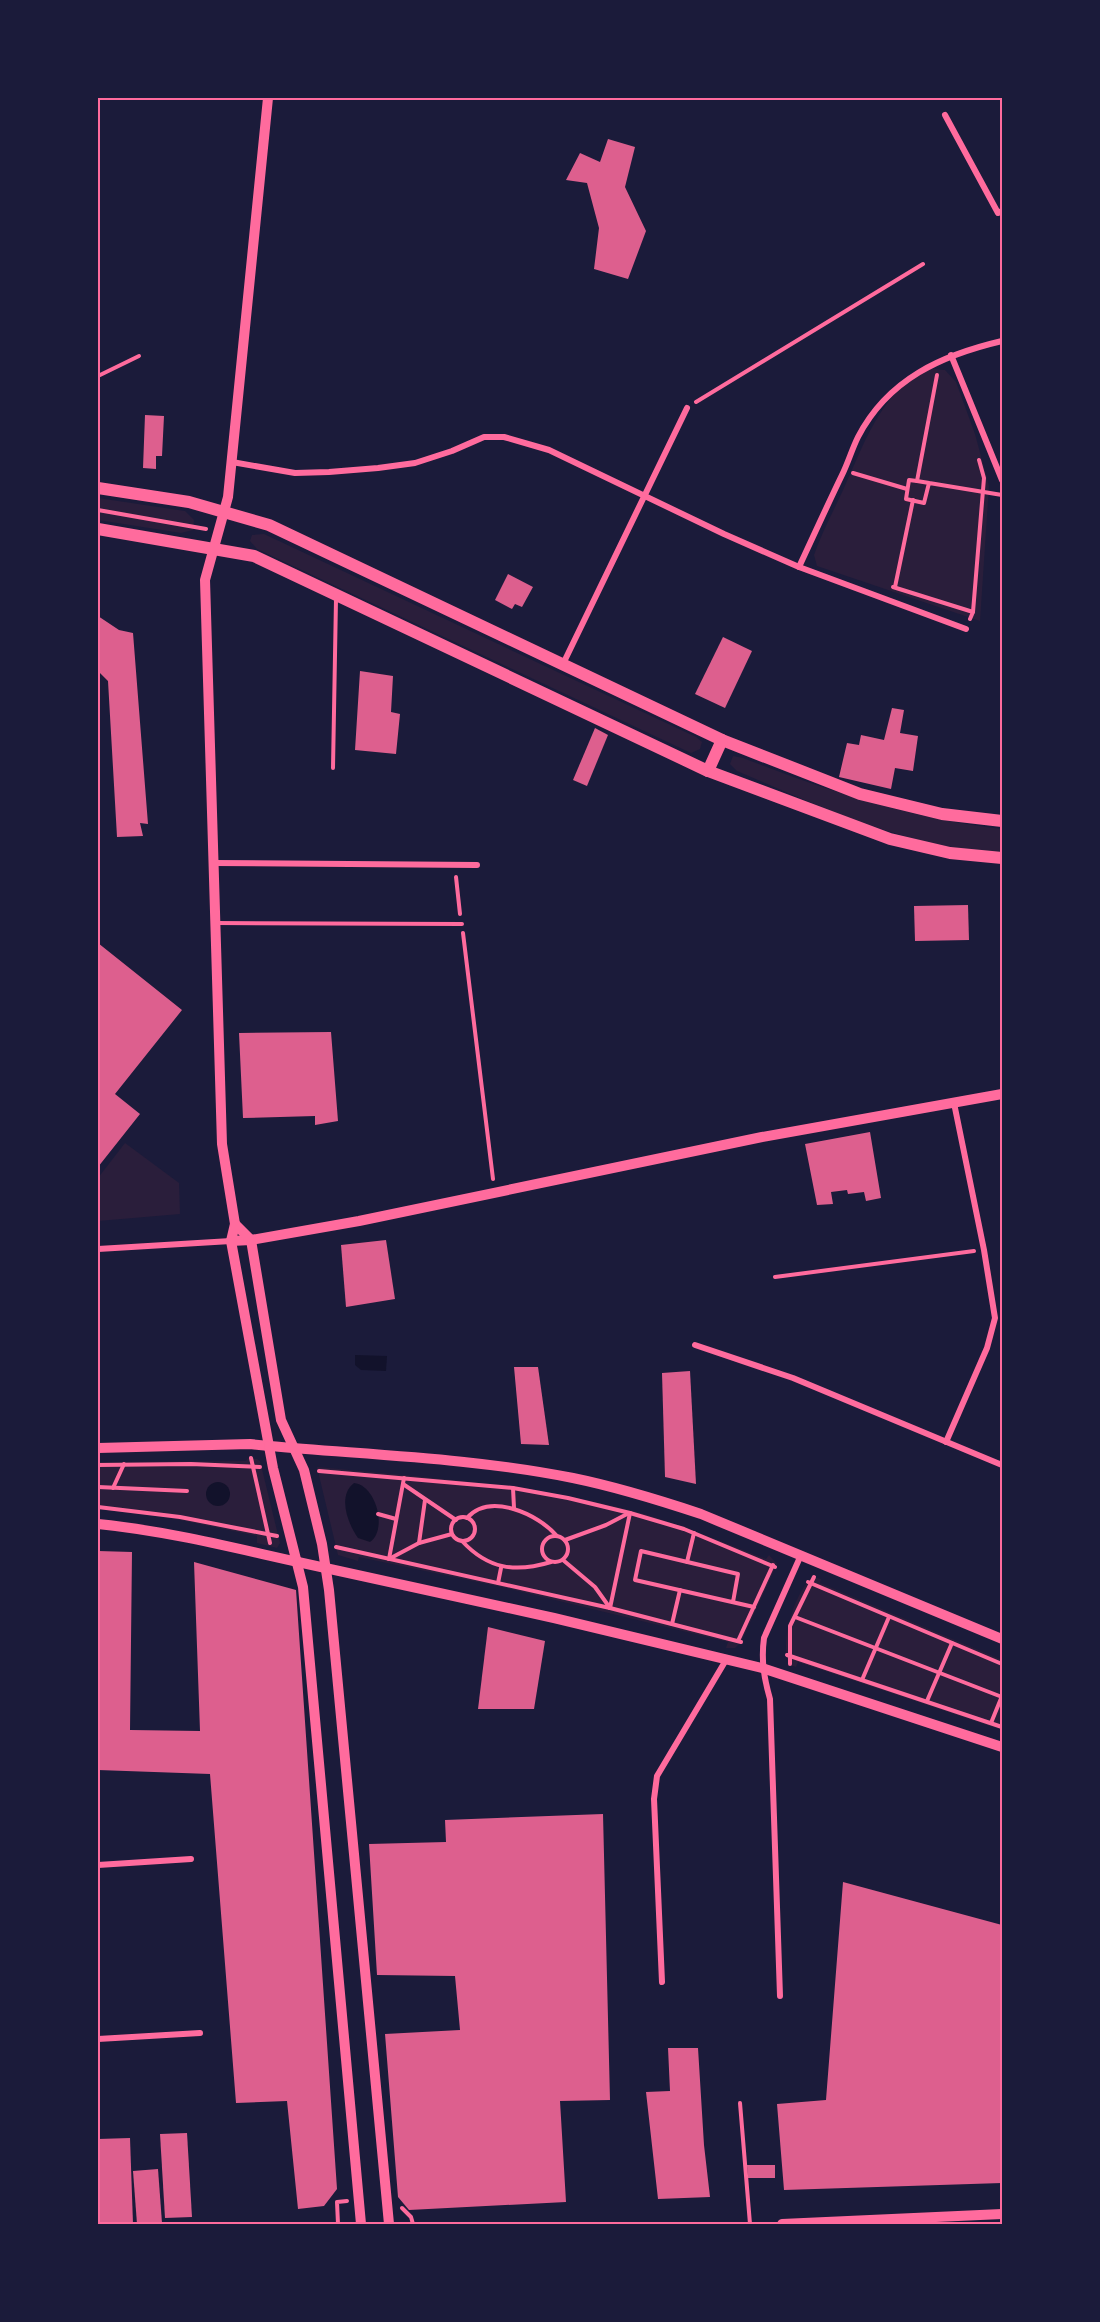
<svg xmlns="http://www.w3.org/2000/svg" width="1100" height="2322" font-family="Helvetica,sans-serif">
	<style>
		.green { fill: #2a1e3b }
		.water { fill: #12122b }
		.building { fill: #dd5f8e }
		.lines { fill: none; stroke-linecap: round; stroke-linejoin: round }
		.path { stroke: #ff6b9d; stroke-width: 4 }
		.service { stroke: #ff6b9d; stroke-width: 4 }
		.minor { stroke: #ff6b9d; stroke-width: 6 }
		.tertiary { stroke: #ff6b9d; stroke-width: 10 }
		.secondary { stroke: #ff6b9d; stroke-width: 10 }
		.primary { stroke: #ff6b9d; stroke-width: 12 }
		.neatline { fill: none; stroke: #ff6b9d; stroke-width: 2 }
	</style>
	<rect width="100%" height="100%" fill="#1b1b3a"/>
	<g class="green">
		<path d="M932,369L945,370L956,382L975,434L989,486L980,621L817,566L814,555C822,532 834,510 844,488C864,445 883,385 932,369Z"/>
		<path d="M98,498L185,511L194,520L193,530L181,533L98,520Z"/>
		<path d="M264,534L696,737L702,742L700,749L691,753L257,549L250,541L252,535Z"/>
		<path d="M733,756L743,758C828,791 912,819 1002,829V852C987,851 972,851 957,848C880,835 808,801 737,771L730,764Z"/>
		<path d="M125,1143L179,1183L180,1214L98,1221V1178Z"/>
		<path d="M248,1458L257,1459L260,1461L280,1543L277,1548L257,1543V1536L161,1516L98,1509V1462L246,1461Z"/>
		<path d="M317,1467C424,1477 528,1484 633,1511C678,1523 722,1542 766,1559L769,1555L777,1564L741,1642L735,1648H726L728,1642L506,1588L359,1557L358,1561L338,1555Z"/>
		<path d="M813,1577L821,1579L820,1583L1002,1660V1730L798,1662L796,1667L790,1665C778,1645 795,1590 813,1577Z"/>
	</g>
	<g class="water">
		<path d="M355,1355L387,1356L386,1371L361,1370L355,1365Z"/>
		<circle cx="218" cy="1494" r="12"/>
		<path d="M354,1483C376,1485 388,1530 370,1542L358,1538C348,1524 337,1496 354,1483Z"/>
	</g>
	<g class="building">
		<path d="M608,139L635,147L625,187L646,231L628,279L594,269L599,228L587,183L566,180L580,153L600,162Z"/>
		<path d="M145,415L164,416L162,456H156V469L143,468Z"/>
		<path d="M508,574L533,587L522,607L515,604L512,609L495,600Z"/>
		<path d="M98,616L119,630L133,633L148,824L140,823L143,836L117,837L108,681L98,671Z"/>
		<path d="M723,637L752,651L725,708L695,694Z"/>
		<path d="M360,671L393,676L391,712L400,714L396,754L355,750Z"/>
		<path d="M892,708L904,710L900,733L918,736L913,771L895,768L891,789L839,777L847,743L859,745L861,735L884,740Z"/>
		<path d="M595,728L608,735L587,786L573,780Z"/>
		<path d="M968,905L969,940L915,941L914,906Z"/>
		<path d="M98,943L182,1010L115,1094L140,1114L98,1167Z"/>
		<path d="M331,1032L338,1121L315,1125V1116L243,1118L239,1033Z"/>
		<path d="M870,1132L881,1198L866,1201L864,1192L848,1194L847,1190L831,1192L833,1204L817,1205L805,1144Z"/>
		<path d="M386,1240L395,1299L346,1307L341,1245Z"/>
		<path d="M514,1367H538L549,1445L521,1444Z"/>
		<path d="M690,1371L696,1484L665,1477L662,1373Z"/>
		<path d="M98,1551L132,1552L130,1730L200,1731L194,1562L296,1590L337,2189L324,2206L298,2209L287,2101L236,2103L210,1774L98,1770Z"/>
		<path d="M488,1627L545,1641L534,1709H478Z"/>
		<path d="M603,1814L610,2100L560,2101L566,2202L409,2210L398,2197L385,2034L460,2030L455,1976L377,1975L369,1844L446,1842L445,1820Z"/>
		<path d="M843,1882L1002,1925V2183L784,2190L777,2104L826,2100Z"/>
		<path d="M668,2048H698L704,2145L710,2197L658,2199L646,2092L670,2091Z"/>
		<path d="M187,2133L192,2217L165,2218L160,2134Z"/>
		<path d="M130,2138L133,2224H98V2139Z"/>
		<path d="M747,2165H775V2178H748Z"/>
		<path d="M158,2169L162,2223L137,2224L133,2171Z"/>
	</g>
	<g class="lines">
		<g class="path">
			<path d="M696,402L923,264"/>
			<path d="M853,473L907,489"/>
			<path d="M917,481L937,375"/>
			<path d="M929,483L924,503L906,499L909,480L917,481L1002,495"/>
			<path d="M98,510L206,529"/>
			<path d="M893,587L973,612"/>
			<path d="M895,587L913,500"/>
			<path d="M970,619L973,612L984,478L979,460"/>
			<path d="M456,877L460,914"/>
			<path d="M463,933L493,1179"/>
			<path d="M775,1277L974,1251"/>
			<path d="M251,1458L270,1543"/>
			<path d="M98,1465L191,1464L260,1467"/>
			<path d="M319,1471L513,1488L568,1498L630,1513L684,1529L775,1567"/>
			<path d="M403,1484L456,1520"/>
			<path d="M98,1487L187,1491"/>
			<path d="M113,1488L124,1464"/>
			<path d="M513,1488L514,1508"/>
			<path d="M98,1507L180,1517L277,1536"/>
			<path d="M378,1514L396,1519"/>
			<circle cx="463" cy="1529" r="12"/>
			<path d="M467,1518C490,1492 538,1514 557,1536"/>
			<circle cx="555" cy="1549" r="13"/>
			<path d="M565,1540L606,1525L629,1513"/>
			<path d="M462,1541C488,1569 515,1573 551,1562"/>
			<path d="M419,1543L425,1500"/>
			<path d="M336,1547L610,1608L741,1642"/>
			<path d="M389,1559L404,1478"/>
			<path d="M389,1559L419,1543L452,1534"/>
			<path d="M563,1560L595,1587L610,1608"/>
			<path d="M687,1562L694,1533"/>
			<path d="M808,1582L1002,1664"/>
			<path d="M498,1583L501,1568"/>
			<path d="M733,1602L738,1574L641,1551L635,1580L754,1607"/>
			<path d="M610,1608L630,1513"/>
			<path d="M795,1617L1002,1697"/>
			<path d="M672,1624L680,1590"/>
			<path d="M738,1641L773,1565"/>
			<path d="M787,1655L1002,1727"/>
			<path d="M790,1664V1626L814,1577"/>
			<path d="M862,1680L889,1617"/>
			<path d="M927,1701L952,1643"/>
			<path d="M991,1723L1002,1696"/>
			<path d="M740,2103L750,2224"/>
			<path d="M402,2208L411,2217L413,2224"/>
			<path d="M338,2224L337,2202L347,2201"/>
		</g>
		<g class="service">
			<path d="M98,376L139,356"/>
			<path d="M333,768L336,599"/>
			<path d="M216,923L462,924"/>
		</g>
		<g class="minor">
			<path d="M945,115L998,213L1002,211"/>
			<path d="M951,355L1002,480"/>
			<path d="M232,462L295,473L329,472L378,468L415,463L452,451L484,437H504L549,450L724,534L799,567L966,629"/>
			<path d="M799,567C813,537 827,506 842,475C848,463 852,449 858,437C888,379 942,355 1002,341"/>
			<path d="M563,664L687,408"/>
			<path d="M213,863L477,865"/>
			<path d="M98,1249L231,1241"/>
			<path d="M695,1345L793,1378L1002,1465"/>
			<path d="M946,1442L987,1348L995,1318L984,1250L954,1103"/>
			<path d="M98,1865L191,1859"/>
			<path d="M662,1982L654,1799L657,1776L726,1660"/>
			<path d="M780,1996L770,1699C764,1678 761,1660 764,1638L801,1555"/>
			<path d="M98,2039L200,2033"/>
		</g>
		<g class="tertiary">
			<path d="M231,1241L251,1240L359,1221L762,1137L1002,1094"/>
			<path d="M98,1448L250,1444L269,1446"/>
			<path d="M98,1524C167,1531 230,1547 298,1562"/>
			<path d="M782,2224L1002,2214"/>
		</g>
		<g class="secondary">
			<path d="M268,98L228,497L205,580L222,1144L235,1224L231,1241L273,1468L303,1587L361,2224"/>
			<path d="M235,1224L251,1240L281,1420L304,1470L322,1544L329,1590L389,2224"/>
			<path d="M269,1446C370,1455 473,1458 573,1478C617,1487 659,1500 701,1514L1002,1639"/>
			<path d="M298,1562L554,1618L762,1668L1002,1747"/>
		</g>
		<g class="primary">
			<path d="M98,488L189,502L269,525L722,740L860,794L942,814L1002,821"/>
			<path d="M98,529L254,556L708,771L890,839L950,853L1002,858"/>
			<path d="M708,771L722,740"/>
		</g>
	</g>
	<rect width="1100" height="2322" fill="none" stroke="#1b1b3a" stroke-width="198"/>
	<rect x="99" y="99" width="902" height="2124" class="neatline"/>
</svg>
